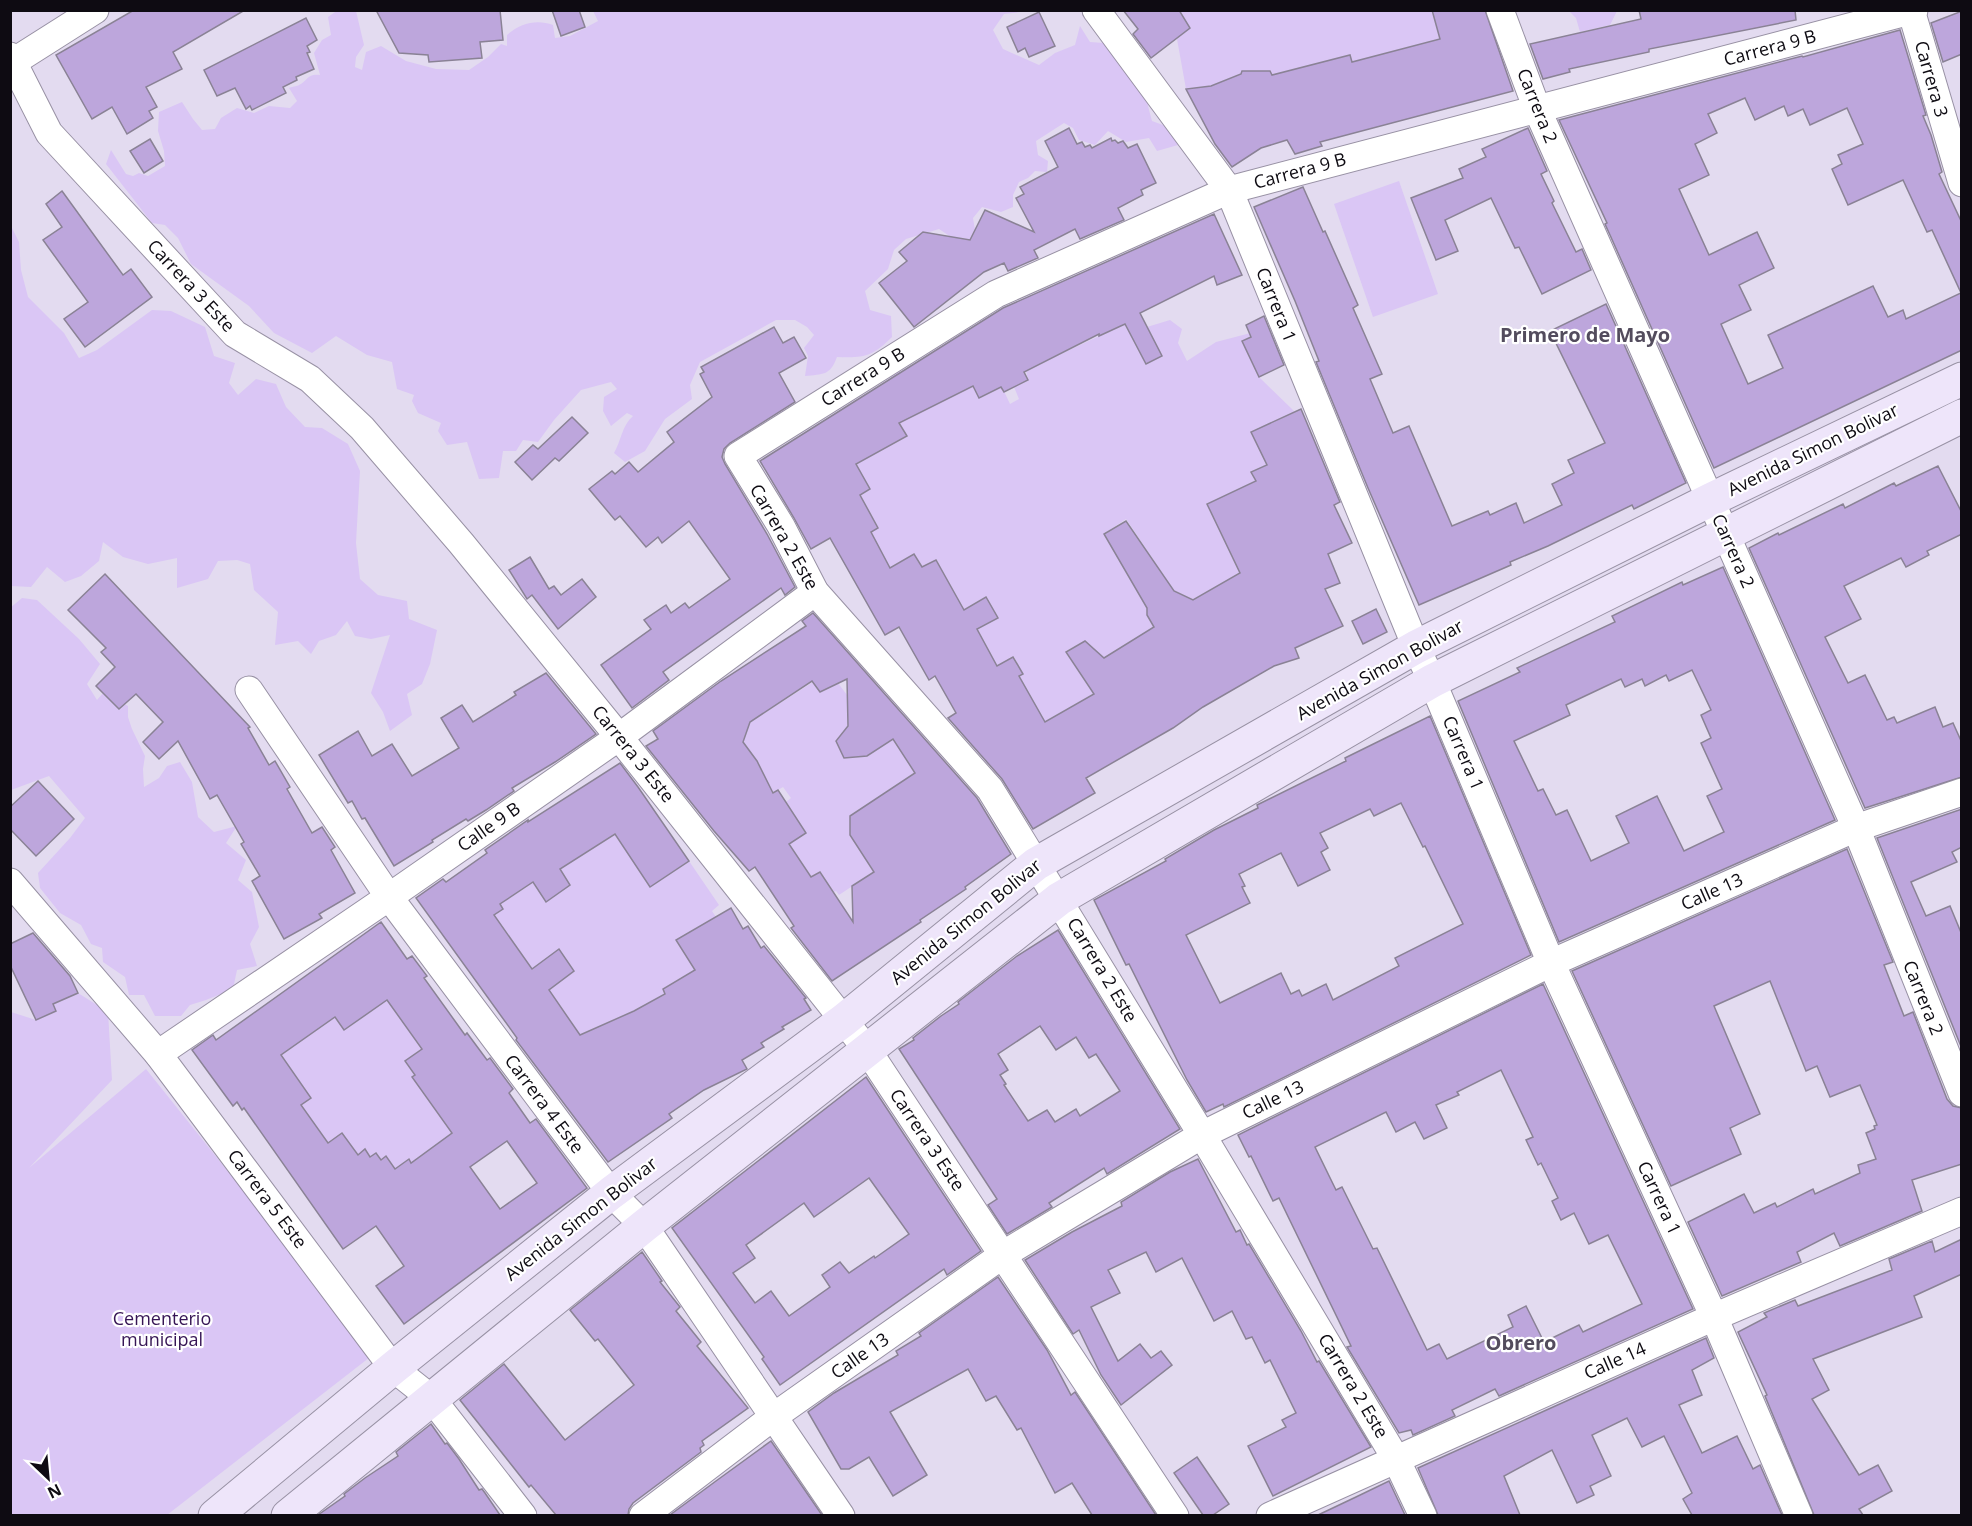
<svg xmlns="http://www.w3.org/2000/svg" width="1972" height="1526" font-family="'Open Sans',sans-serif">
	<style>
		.green { fill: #dac6f5 }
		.building { fill: #bda6dc; stroke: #8a8295; stroke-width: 1.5; fill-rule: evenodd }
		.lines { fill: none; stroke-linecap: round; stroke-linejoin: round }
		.minor-casing { stroke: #9891a4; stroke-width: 29 }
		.secondary-casing { stroke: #9891a4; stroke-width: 35 }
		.minor { stroke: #fff; stroke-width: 27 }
		.secondary { stroke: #eee5fa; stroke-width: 33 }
		.labels { text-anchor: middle; stroke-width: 4.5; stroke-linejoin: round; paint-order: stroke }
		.street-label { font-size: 18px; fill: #0e0b12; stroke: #fff }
		.park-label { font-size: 18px; fill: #361555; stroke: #fff }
		.neighbourhood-label { font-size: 20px; font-weight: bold; fill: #534c5d; stroke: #fff }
	</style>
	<rect width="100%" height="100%" fill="#e3dbf0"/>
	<g class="green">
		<path d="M338,10L356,11L364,45L356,57L355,67L362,70L366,52L381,46L406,61L436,69L469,70L488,57L501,44L507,46V35C520,23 537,19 553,25L555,38L570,36L598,21L593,11H1030L1004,14L993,30L1003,49L1039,65L1055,53L1075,45L1080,26L1090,42L1104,43L1147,91L1148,106L1152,121L1171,128L1178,145L1157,151L1149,138L1126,142L1108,131L1095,145L1079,140L1073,128L1064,123L1036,141L1038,155L1048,161L1047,172L1035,171L1028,178L1019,182L1013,195V207L1001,212L982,207L973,218L975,230L987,234L986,253L951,237L939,229L906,239L894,250L888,269L865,291L870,310L891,316L892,337C872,357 864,358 837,357C830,376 823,374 805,376L808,356L804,348L814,335L807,327L795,320H776L700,362L690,385L692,399L665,419L645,451L625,462L614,453C621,441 622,425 633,416L627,413L611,426L603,411L604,397L617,389L611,382L581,390L554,420L538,442L523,440L516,451H503L499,478L479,479L467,442L447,445L438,431L441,423L418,413L412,401L414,395L397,389L392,362L367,355L336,336L312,353L274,333L249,306L191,264L178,238L165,225L152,223L106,164L111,150L126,174L133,176L139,173L148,176L165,166L164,151L158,131L159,112L182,102L193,119L202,130L215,129L221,118L237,108L254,113L269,106L290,108L297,101L289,88C290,87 298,86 299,85C308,80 308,73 320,75L314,53L322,40L331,35L328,17Z"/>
		<path d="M1432,10L1440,39L1352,62L1349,55L1301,68L1279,101L1270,71H1242L1238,95L1211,86L1186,89L1177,39L1189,28L1179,11Z"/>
		<path d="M1569,11H1617L1610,25L1580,32L1576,18Z"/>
		<path d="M1399,181L1438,294L1373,317L1334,204Z"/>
		<path d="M11,226L19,242L21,270L28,297L64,333L79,358L97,350L152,310L171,311L205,327L214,356L235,363L229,383L238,395L256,379L276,384L286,407L305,427L322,428L348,444L360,471L356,543L360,579L378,595L407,601L409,619L437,630L430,664L422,684L407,694L412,715L390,731L383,712L371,693L390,635L371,639L355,636L347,621L336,635L319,641L311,654L298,641L275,645L278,612L254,590L250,564L237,560L218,561L208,579L177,588V558L148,564L123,557L103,542L99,561L81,576L65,582L47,567L31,587L11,586Z"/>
		<path d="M1170,320L1182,329L1178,343L1187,361L1216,342L1266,329L1242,342L1259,377L1295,412L1252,432L1267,465L1252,472L1266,502L1234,516L1224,496L1207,504L1249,593L1228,583L1193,600L1174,591L1126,519L1104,534L1147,608L1154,627L1104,658L1085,641L1066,651L1094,694L1045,722L1019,676L1023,674L1014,657L993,669L977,629L998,618L964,610L936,560L922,567L914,554L890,568L878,546L860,538L878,527L859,495L870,488L840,442L906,436L881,386L899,370L920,412L973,386L980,398L1002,387L1010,404L1019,399L1014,387L1028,380L1023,357L1052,358L1125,324L1149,332L1147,327Z"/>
		<path d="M22,598L37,600L79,639L100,664L87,684L97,700L103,693L128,706V717L132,729L145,756L143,769L144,787L159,778L167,766L180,762L192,782L198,817L214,832L237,826L226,843L246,860L238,880L252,892L259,927L250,944L257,966L237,970L233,989L206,1000L190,1005L181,1016H155L144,995H129L125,977L103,962L102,948L91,944L81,925L60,913L40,888L38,873L70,838L85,818L49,776L11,790L10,608Z"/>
		<path d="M813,682L820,692L838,683L847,695L848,726L836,741L844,758L867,756L901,734L913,753L905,758L915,773L850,816V835L890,898L857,883L839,895L836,891L834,892L820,872L796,888L789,844L806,833L786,802L791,798L783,787L773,793L735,732Z"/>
		<path d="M615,834L621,843L630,838L668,875L689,861L719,905L712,911L716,917L677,940L695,970L663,989L665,994L634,1011L580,1035L567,1016L542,994L574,971L559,950L532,969L514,943L503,950L483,923L503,908L471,864L487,854L514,895L527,887L518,872L525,868L546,901L570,885L553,858L590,850Z"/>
		<path d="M374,983L402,1018L422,1049L405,1061L415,1075L412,1077L434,1108L462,1126L427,1185L409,1159L395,1169L386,1156L381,1160L376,1153L370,1157L365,1150L358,1155L342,1133L328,1143L301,1105L311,1098L281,1055L335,1017L345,1030L363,1017Z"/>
		<path d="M78,993L108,1012L112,1080L29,1168L146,1069L374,1354L167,1515L11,1516V1012L36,1020L56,1011L53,1004Z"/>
	</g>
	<g class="building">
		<path d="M134,10H245L173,52L182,69L146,87L157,107L149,111L153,118L127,134L112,107L92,119L56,55Z"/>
		<path d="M376,10H500L503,40L480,42L482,58L429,62L428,55L399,53Z"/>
		<path d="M552,10H579L585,27L561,36Z"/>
		<path d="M1123,10H1179L1190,28L1151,58L1133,34L1138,29Z"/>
		<path d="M1432,10H1485L1513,91L1320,142L1322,146L1295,154L1287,140L1261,148L1232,167L1215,144L1186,89L1211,86L1241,74L1242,71H1270L1272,75L1350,55L1352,62L1440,39Z"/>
		<path d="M1639,10H1795L1796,20L1649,49V52L1569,69L1570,72L1543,79L1530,44L1641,19Z"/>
		<path d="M1962,11V54L1943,62L1931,23Z"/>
		<path d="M1039,12L1055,46L1029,57L1025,48L1018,52L1007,27Z"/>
		<path d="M306,18L317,40L307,46L310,52L307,53L314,69L296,77L297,80L283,87L286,93L252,110L250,106L246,109L235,88L217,96L204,70Z"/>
		<path d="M1900,30L1926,115L1923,116L1931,135L1942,172L1939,174L1962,223V350L1714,468L1610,235L1605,224L1607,223L1559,120L1802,56L1803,57ZM1745,98L1755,120L1784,106L1788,116L1803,109L1810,125L1847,108L1863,144L1838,155L1842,164L1832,169L1848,205L1903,180L1927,232L1932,230L1961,293L1906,319L1903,310L1888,317L1873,286L1768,335L1783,368L1748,384L1721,324L1751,310L1739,285L1774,268L1757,232L1709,255L1679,189L1709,175L1695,144L1717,133L1708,114Z"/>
		<path d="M1069,128L1077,144L1082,142L1085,147L1090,145L1092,148L1111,138L1112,141L1115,140L1118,143L1123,141L1128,148L1137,144L1156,183L1141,190L1143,195L1118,208L1124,220L1080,239L1075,229L1034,250L1038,258L1008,271L1004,263L984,272L914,327L879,283L907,261L899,252L923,232L970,240L985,210L1034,232L1016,198L1024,194L1020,187L1058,167L1045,141Z"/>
		<path d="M1528,128L1547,171L1541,174L1554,201L1552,203L1576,252L1582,249L1591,270L1542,294L1519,247L1515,248L1491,198L1445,220L1458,251L1436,260L1411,198L1463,178L1459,169L1486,157L1482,149Z"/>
		<path d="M150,139L163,161L144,173L130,151Z"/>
		<path d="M1303,187L1323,232L1325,231L1358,305L1353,308L1382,374L1370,379L1393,433L1409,426L1452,526L1488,511L1490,515L1516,503L1524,523L1562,505L1552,484L1574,473L1568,460L1605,443L1550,331L1606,304L1686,483L1634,509L1632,505L1548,546L1510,562L1511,565L1419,605L1368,488L1316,362L1319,361L1295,301L1254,207Z"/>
		<path d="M62,191L123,275L131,269L152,297L85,347L64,319L88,302L43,240L62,227L46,204Z"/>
		<path d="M1214,214L1242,275L1217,285L1214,276L1140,313L1162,356L1146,364L1125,324L1099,336V334L1024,372L1028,380L1004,392L1001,387L979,398L973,386L899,423L907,436L856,464L870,489L860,495L878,528L871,532L890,568L914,554L922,567L936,560L964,610L986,597L998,618L977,629L997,666L1013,657L1023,674L1019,676L1045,722L1094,694L1066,652L1085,641L1104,658L1154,627L1147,615V608L1104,534L1126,521L1174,591L1193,600L1240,573L1207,504L1256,481L1251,472L1267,465L1251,432L1301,409L1340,502L1334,505L1352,543L1328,554L1340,583L1325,589L1343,626L1295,648L1299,658L1274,666L1203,707L1173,728L1086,778L1095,793L1033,829L1002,779L948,718L956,713L935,676L929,680L899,627L885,635L830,538L811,549L794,518L760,461L1003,308Z"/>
		<path d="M1264,316L1284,365L1259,377L1242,341L1251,337L1246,325Z"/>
		<path d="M774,327L783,343L794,337L806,358L779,373L795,402L730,443L724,449L722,457L725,464L767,534L795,587L785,595L781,588L663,672L669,680L632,708L601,665L651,629L644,620L666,605L671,613L685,603L689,608L730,579L689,521L662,543L658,537L646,547L620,516L615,520L589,489L612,471L615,474L629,462L638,472L674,442L667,432L712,397L700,374L704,372L701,367Z"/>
		<path d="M572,417L588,433L559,461L555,458L532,480L515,462L533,445L538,449Z"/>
		<path d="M1938,466L1962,513V534L1927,551L1929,555L1906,567L1901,558L1844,586L1861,619L1825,637L1848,683L1865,675L1887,720L1894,717L1897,723L1935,707L1943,727L1953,723L1962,743V777L1865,808L1749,548L1778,533L1779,535L1843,504L1845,508L1894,483L1896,486Z"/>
		<path d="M530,557L549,589L554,586L561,595L582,579L596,597L558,629L532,595L527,599L509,570Z"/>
		<path d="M1723,567L1835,820L1559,942L1458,701L1520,672L1517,668L1615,622L1612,616L1682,582L1683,585ZM1692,670L1711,710L1701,715L1711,738L1701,743L1722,789L1707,796L1724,832L1684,851L1657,796L1616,816L1629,843L1591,861L1567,810L1556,815L1543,789L1538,791L1514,741L1570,715L1566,705L1621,679L1625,687L1642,679L1645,686L1666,675L1669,681Z"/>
		<path d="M105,574L250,727L248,728L269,765L275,761L290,787L287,789L312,833L322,827L335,847L331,850L355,893L319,914L322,918L284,939L252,881L260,876L241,844L244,842L217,795L210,799L178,741L159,759L143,742L163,722L136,694L119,709L96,686L115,667L101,652L106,648L68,610Z"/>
		<path d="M1376,609L1387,632L1363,644L1352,621Z"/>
		<path d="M813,613L977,798L1011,854L965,887L966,889L920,920L921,922L832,981L791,928L794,926L755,867L749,871L714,831L646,746L658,739L653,731L721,681L806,626L802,621ZM847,679L848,726L836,741L844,758L867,756L893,739L915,773L850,816V835L874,872L852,886L853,922L820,872L811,877L789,844L806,833L778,790L773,793L757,761L743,742L750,722L812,681L820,692Z"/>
		<path d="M546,673L596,734L555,762L512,788L514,791L486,810L468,821L466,819L432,840L433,842L394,866L365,818L362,819L352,801L348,803L319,755L358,731L372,756L392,744L412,776L459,748L441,718L462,705L473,722L516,695L514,692Z"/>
		<path d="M1430,716L1531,955L1224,1107L1223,1104L1206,1112L1187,1080L1129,964L1126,965L1094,900L1166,861L1165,859L1214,830L1258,808L1257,805L1346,761L1345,758ZM1401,803L1423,847L1425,846L1463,924L1395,958L1399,966L1333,1000L1326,984L1302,996L1299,990L1291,994L1281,973L1220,1003L1186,935L1250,903L1242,887L1245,886L1239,874L1281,853L1298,886L1330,870L1321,852L1328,848L1320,833L1370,809L1374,816Z"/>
		<path d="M620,763L638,787L689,861L650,887L615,834L560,869L570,885L546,902L533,882L500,904L503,909L494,915L532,969L559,949L574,971L549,990L580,1035L634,1011L665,994L663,989L695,970L676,940L731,908L743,929L748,926L761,948L764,946L806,998L804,999L811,1010L782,1027L784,1029L761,1043L764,1047L742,1060L747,1069L704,1090L669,1114L672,1118L608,1162L516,1040L517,1038L416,898L443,879L446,882L487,853L485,850L528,820V822Z"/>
		<path d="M38,781L74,819L36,856L10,829V807Z"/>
		<path d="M1962,809V847L1952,852L1957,862L1911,882L1926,916L1950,906L1962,935V1049L1877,838Z"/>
		<path d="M1847,849L1893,962L1884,965L1904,1016L1913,1012L1947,1099L1953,1106L1962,1108V1164L1912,1180L1922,1211L1840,1246L1834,1233L1797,1252L1801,1262L1722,1296L1688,1222L1744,1194L1754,1213L1775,1203L1777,1207L1813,1189L1815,1194L1860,1173L1858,1165L1876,1159L1866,1133L1875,1129L1874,1126L1877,1125L1860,1085L1830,1097L1817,1066L1806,1071L1770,981L1714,1006L1760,1114L1730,1128L1741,1154L1671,1186L1572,971Z"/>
		<path d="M381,922L407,959L412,956L427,976L424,978L465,1035L467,1033L487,1060L490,1058L513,1089L509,1093L530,1123L536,1119L587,1188L404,1324L376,1286L404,1266L376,1226L343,1249L244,1108L242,1110L237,1102L233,1106L192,1050L213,1035L216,1040ZM387,1000L422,1049L405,1061L415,1075L412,1077L452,1133L411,1163L409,1159L395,1169L386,1156L381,1160L376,1153L370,1157L365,1149L358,1155L342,1133L328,1143L301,1105L311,1098L281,1055L335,1017L344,1030ZM507,1141L537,1183L500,1209L470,1167Z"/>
		<path d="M1058,930L1180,1129L1107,1174L1104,1168L1049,1203L1052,1207L1007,1234L988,1205L997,1199L899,1049L914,1040L913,1038L941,1016L959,1004L958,1002L1017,956ZM1040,1026L1056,1050L1076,1037L1089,1058L1096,1054L1120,1091L1080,1116L1076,1109L1055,1122L1047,1110L1028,1121L1004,1085L1006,1084L1000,1075L1008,1070L998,1054Z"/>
		<path d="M33,933L70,976L78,993L53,1004L56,1011L36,1020L10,965V944Z"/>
		<path d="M1543,984L1693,1309L1499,1396L1495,1389L1452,1410L1455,1416L1413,1435L1411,1430L1399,1433L1347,1347L1351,1346L1279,1198L1273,1201L1251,1156L1249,1157L1238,1135ZM1501,1070L1533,1137L1526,1140L1538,1165L1541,1163L1558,1198L1552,1201L1561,1220L1574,1213L1589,1244L1608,1235L1642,1304L1583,1332L1579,1325L1544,1342L1526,1306L1508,1315L1513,1327L1447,1359L1439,1344L1427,1350L1377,1248L1373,1249L1342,1187L1336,1190L1315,1147L1386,1112L1396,1132L1415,1122L1424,1139L1447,1128L1436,1105L1459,1095L1457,1092Z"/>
		<path d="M866,1077L981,1251L947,1275L944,1269L780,1385L762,1359L764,1357L672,1228ZM869,1178L909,1234L875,1258L874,1256L849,1273L840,1262L822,1275L830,1287L789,1316L771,1291L755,1303L733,1273L755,1258L746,1245L804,1203L814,1217Z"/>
		<path d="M1198,1159L1236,1232L1240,1230L1247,1245L1249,1244L1301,1331L1317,1362L1319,1361L1371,1447L1273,1496L1248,1446L1286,1427L1282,1420L1296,1413L1270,1360L1265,1363L1252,1337L1246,1339L1232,1311L1214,1321L1182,1258L1156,1272L1146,1252L1108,1270L1120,1293L1091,1307L1118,1361L1140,1344L1151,1358L1161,1351L1172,1365L1121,1405L1101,1375L1079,1330L1073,1334L1025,1260L1072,1232L1122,1206L1121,1202L1170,1172Z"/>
		<path d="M1962,1239V1274L1914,1296L1922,1317L1813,1359L1829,1390L1812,1399L1859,1475L1878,1465L1892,1491L1859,1509L1863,1515H1814L1765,1396L1767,1395L1738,1332L1767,1317L1764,1313L1795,1300L1798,1306L1892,1270L1889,1259L1932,1241L1935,1252Z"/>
		<path d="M642,1252L662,1281L660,1282L680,1307L676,1311L701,1342L697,1346L748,1408L702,1441L704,1445L700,1448L701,1452L633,1503L629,1509L628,1515H556L531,1485L529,1487L460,1400L504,1364L565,1440L634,1385L598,1339L595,1341L570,1310Z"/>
		<path d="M998,1277L1047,1350L1071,1395L1075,1392L1156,1515H1092L1072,1483L1055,1493L1021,1428L1017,1430L996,1396L986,1401L968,1369L890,1412L927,1475L893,1496L869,1457L849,1469H841L808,1412L834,1393L898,1355L896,1351L921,1336L919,1333Z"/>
		<path d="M1706,1338L1714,1358L1692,1370L1702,1395L1679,1405L1702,1453L1737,1436L1753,1469L1760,1465L1782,1515H1692L1683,1499L1692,1493L1664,1436L1642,1447L1627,1418L1592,1435L1611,1476L1590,1486L1594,1495L1577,1503L1552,1450L1504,1476L1520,1515H1438L1418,1468Z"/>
		<path d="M431,1424L445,1444L447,1443L459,1459L479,1490L482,1489L485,1493L500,1515H318L345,1496L344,1494L365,1478L398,1456L396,1452Z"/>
		<path d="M771,1441L822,1515H670L716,1481Z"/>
		<path d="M1197,1457L1229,1504L1213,1515H1203L1174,1473Z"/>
		<path d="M1389,1481L1405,1515H1318L1356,1497Z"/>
	</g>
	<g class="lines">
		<g class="minor-casing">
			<g id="minor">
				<path d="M1096,10L1229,190L1416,647L1432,681L1551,963L1714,1317L1799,1516"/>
				<path d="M1500,10L1537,109L1856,828L1962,1093"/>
				<path d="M1911,10L1962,183"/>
				<path d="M10,56L49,133L235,334L310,379L362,428L461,543L619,737L868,1051L1175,1516"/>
				<path d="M10,64L95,10"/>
				<path d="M249,690L389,897L611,1193L644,1226L841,1516"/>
				<path d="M10,882L158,1054L393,1368L432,1399L523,1516"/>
				<path d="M158,1054L389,897L619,737L815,592"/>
				<path d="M643,1516L773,1417L1004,1254L1202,1135L1551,963L1856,828L1962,792"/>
				<path d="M1270,1516L1714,1317L1962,1211"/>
				<path d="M1423,1516L1396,1459L1202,1135L990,789L815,592L781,526L738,456L996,294L1229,190L1914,10"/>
			</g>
		</g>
		<g class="secondary-casing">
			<g id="secondary">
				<path d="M215,1516L393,1368L611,1193L844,1020L1036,864L1416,647L1710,500L1962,379"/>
				<path d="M288,1516L644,1226L1059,899L1432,681L1962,416"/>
			</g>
		</g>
		<use href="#minor" class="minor"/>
		<use href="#secondary" class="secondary"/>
	</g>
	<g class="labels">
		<g class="street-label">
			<text transform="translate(1770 48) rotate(-15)" y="6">Carrera 9 B</text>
			<text transform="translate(1931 79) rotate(74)" y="6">Carrera 3</text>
			<text transform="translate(1537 106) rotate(68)" y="6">Carrera 2</text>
			<text transform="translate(1300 171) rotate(-15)" y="6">Carrera 9 B</text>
			<text transform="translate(191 286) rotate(47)" y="6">Carrera 3 Este</text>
			<text transform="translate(1276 305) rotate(68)" y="6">Carrera 1</text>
			<text transform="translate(863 377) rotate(-32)" y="6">Carrera 9 B</text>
			<text transform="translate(1813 450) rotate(-26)" y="6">Avenida Simon Bolivar</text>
			<text transform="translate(784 537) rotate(60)" y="6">Carrera 2 Este</text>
			<text transform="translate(1733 551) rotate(66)" y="6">Carrera 2</text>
			<text transform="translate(1380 670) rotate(-29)" y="6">Avenida Simon Bolivar</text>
			<text transform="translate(1463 753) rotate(67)" y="6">Carrera 1</text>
			<text transform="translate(633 754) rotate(51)" y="6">Carrera 3 Este</text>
			<text transform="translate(489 827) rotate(-35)" y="6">Calle 9 B</text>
			<text transform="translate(1712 892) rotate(-24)" y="6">Calle 13</text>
			<text transform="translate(966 922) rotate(-39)" y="6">Avenida Simon Bolivar</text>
			<text transform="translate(1102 970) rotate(59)" y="6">Carrera 2 Este</text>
			<text transform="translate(1923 998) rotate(68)" y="6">Carrera 2</text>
			<text transform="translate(1273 1100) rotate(-26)" y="6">Calle 13</text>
			<text transform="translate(544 1104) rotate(53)" y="6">Carrera 4 Este</text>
			<text transform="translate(927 1140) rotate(56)" y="6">Carrera 3 Este</text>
			<text transform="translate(1659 1198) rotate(65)" y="6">Carrera 1</text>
			<text transform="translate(267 1199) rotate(53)" y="6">Carrera 5 Este</text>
			<text transform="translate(581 1219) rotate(-38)" y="6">Avenida Simon Bolivar</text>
			<text transform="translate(860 1356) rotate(-35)" y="6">Calle 13</text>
			<text transform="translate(1615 1361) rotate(-24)" y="6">Calle 14</text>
			<text transform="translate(1353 1386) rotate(59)" y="6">Carrera 2 Este</text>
		</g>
		<g class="park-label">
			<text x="162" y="1325">Cementerio<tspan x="162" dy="21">municipal</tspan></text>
		</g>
		<g class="neighbourhood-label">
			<text x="1585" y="342">Primero de Mayo</text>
			<text x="1521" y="1350">Obrero</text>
		</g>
	</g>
	<rect width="1972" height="1526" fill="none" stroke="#0e0b12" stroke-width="24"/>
	<g transform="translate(48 1478) rotate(154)" stroke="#ffffff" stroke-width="4.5" paint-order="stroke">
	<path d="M0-4.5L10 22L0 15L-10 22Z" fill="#0e0b12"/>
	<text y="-9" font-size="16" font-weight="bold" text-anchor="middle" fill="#0e0b12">N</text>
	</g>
</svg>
